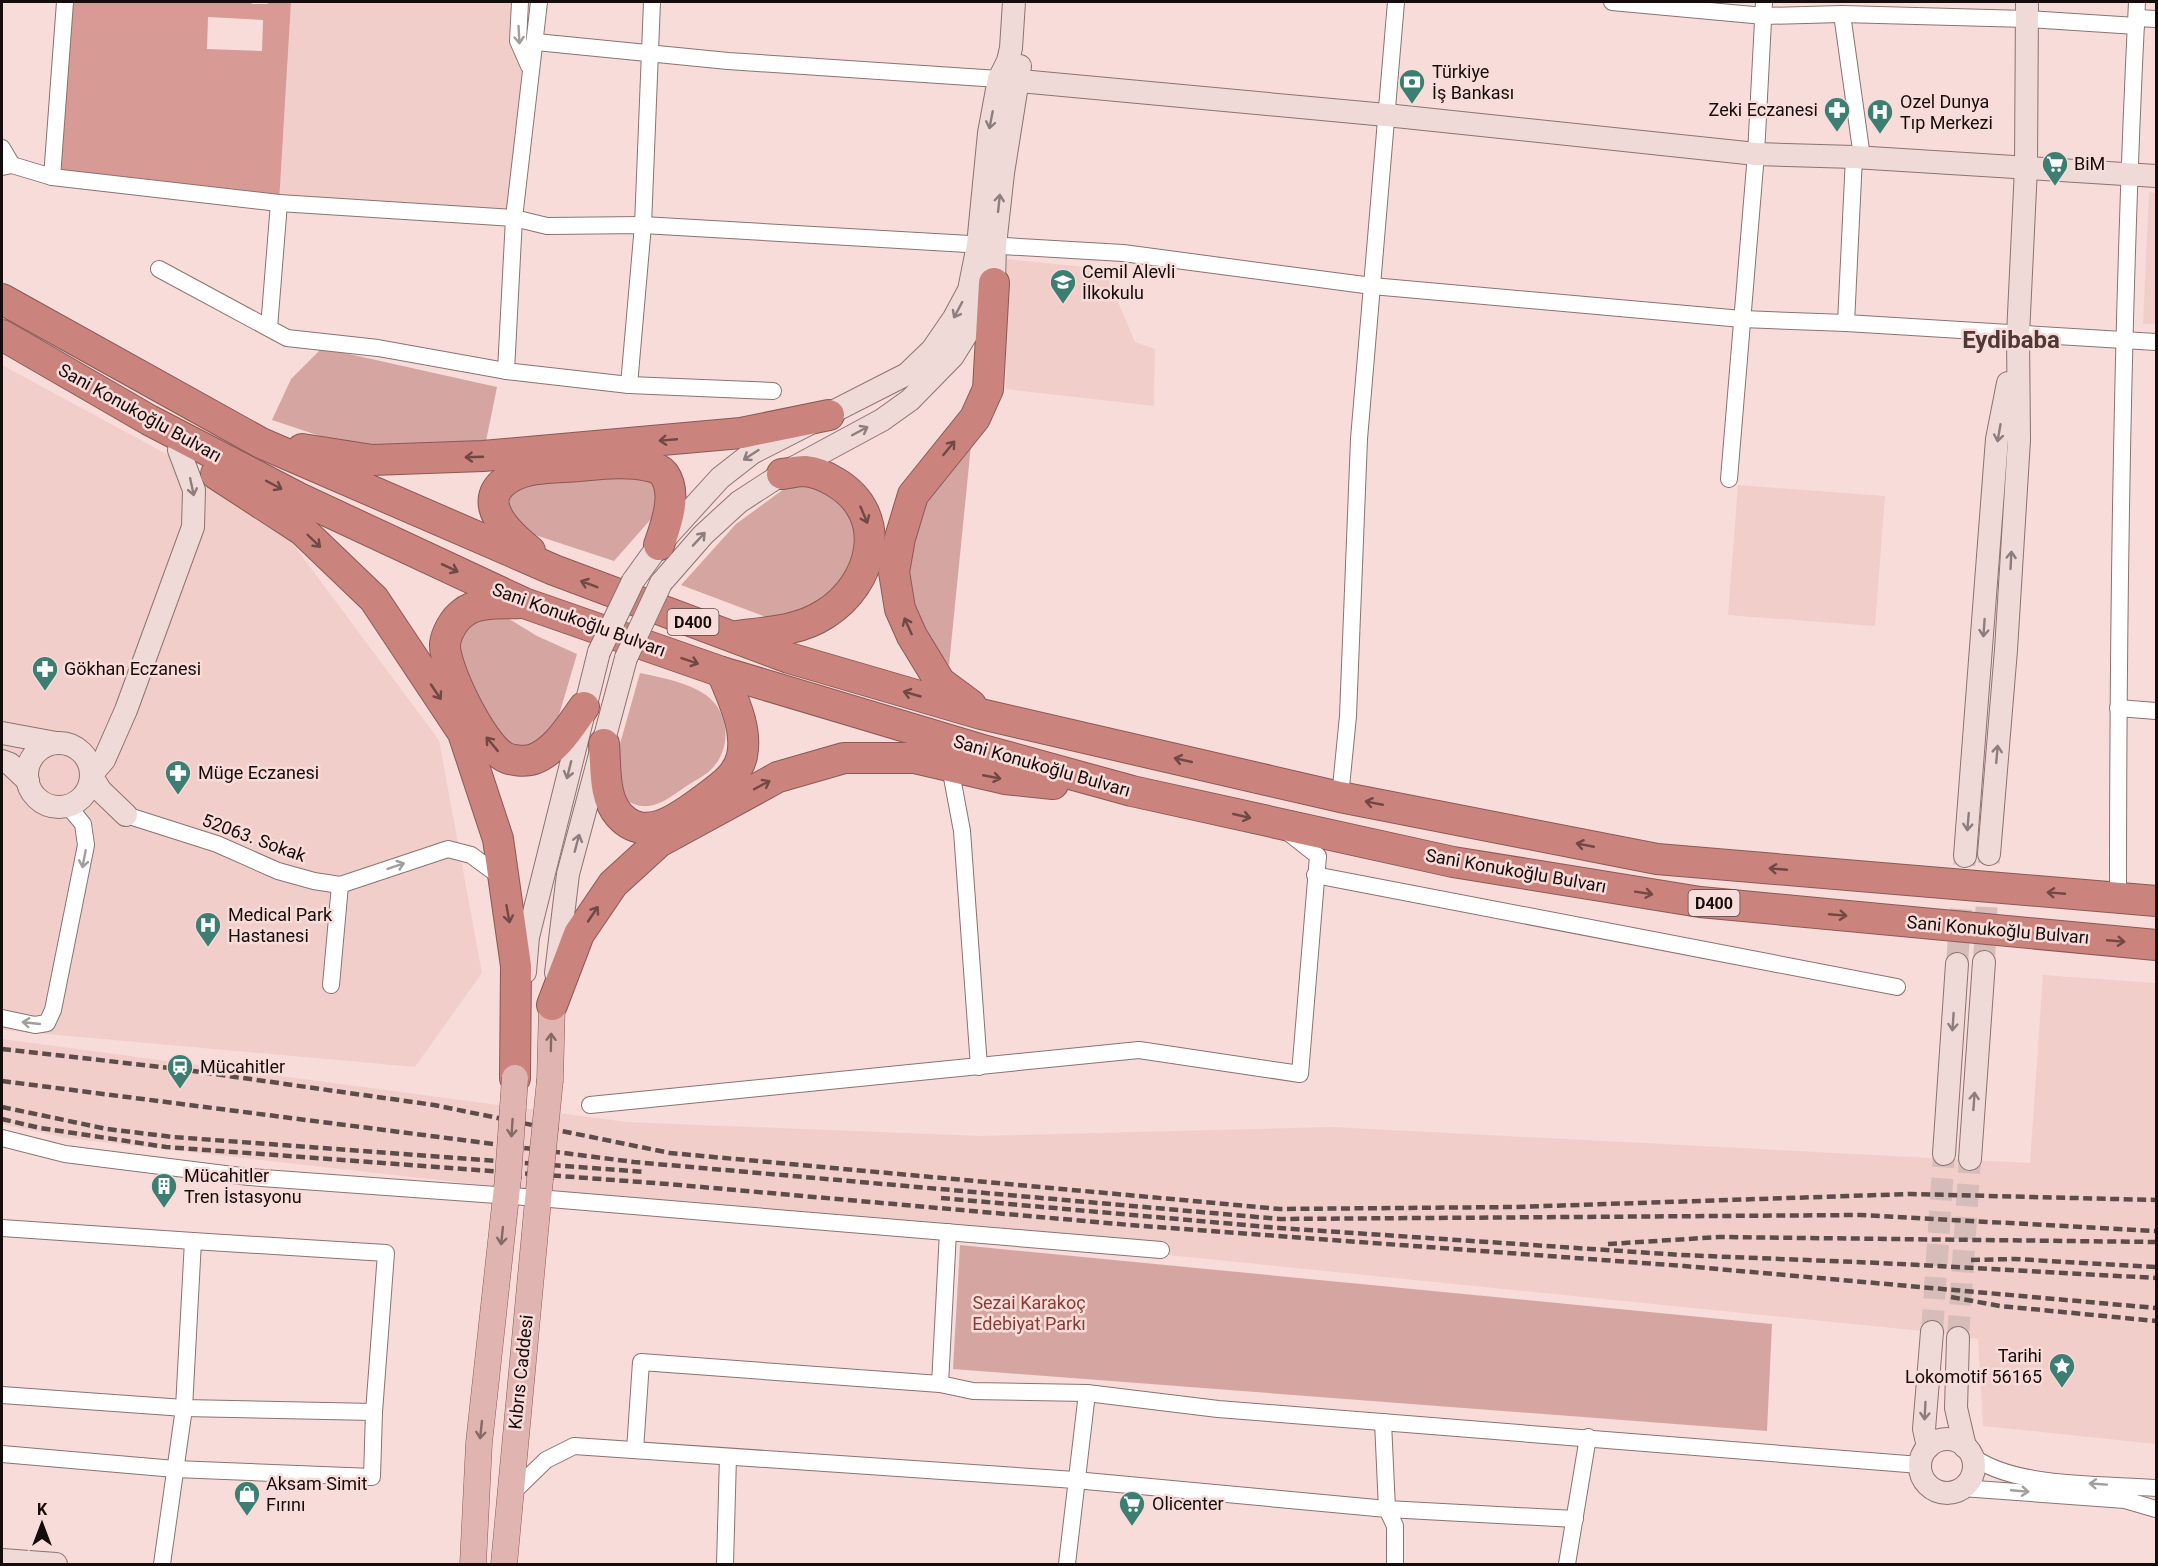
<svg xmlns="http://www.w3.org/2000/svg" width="2158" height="1566" font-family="Roboto,sans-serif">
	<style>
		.built { fill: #f2ceca }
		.green { fill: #d5a6a1 }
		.forest { fill: #d79a94; fill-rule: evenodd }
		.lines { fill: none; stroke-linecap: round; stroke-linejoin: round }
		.secondary-tunnel { stroke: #d6bdba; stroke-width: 22; stroke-dasharray: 22 11; stroke-linecap: butt }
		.street-casing { stroke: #8b7370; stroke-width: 18 }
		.secondary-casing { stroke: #8b7370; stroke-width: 24 }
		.primary-casing { stroke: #8b5955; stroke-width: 27 }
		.highway-casing { stroke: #8b5955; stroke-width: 32 }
		.street { stroke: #fff; stroke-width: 16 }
		.secondary { stroke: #efdad8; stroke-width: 22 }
		.primary { stroke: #e0b5b1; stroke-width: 26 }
		.highway { stroke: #cb837d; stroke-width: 30 }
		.rail { stroke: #5c4d4b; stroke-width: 4.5; stroke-dasharray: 9 4.5; stroke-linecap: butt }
		.secondary-bridge-casing { stroke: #8b7370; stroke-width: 24; stroke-linecap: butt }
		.primary-bridge-casing { stroke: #8b5955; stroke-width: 27; stroke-linecap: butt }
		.secondary-bridge { stroke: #efdad8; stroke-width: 22 }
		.primary-bridge { stroke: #e0b5b1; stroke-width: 26 }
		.oneway { stroke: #a19e9d }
		.oneway2 { stroke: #8d7d7c }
		.oneway3 { stroke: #704844 }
		.oneway4 { stroke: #856966 }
		.labels { text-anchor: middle; stroke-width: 5; stroke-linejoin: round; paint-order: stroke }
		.shield { fill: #f8dcd9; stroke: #594a49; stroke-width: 1.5 }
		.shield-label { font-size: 16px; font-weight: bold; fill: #150c0b }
		.poi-label { font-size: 18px; fill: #150c0b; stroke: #f8dcd9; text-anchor: start }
		.street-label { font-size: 18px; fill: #150c0b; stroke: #f8dcd9 }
		.park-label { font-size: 18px; fill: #883c37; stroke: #f8dcd9 }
		.district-label { font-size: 24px; font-weight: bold; fill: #4f3937; stroke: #f8dcd9 }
	</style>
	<rect width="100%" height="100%" fill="#f8dcd9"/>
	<g class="built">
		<path d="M291,2H520L529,66L514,218L279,203Z"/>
		<path d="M2149,192L2156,193V324H2143Z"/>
		<path d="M1005,259L1104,269L1135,342L1155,349L1154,406L1006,389Z"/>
		<path d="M2,365L266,508L439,740L482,973L415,1067L2,1030Z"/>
		<path d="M1738,485L1885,496L1875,626L1728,615Z"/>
		<path d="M2043,975L2156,983V1444L1983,1426L1978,1339L1932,1332L580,1196L66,1138L2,1124V1039L627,1122L981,1136L1333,1127L2030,1163Z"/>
	</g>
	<g class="green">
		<path d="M322,348L497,387L485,446H381L338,442L272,420L291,379Z"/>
		<path d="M971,445L949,665C916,636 896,571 913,529C926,497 949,472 971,445Z"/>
		<path d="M646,477L661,491L659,510L614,561L526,532L510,510L509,494C526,476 617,478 646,477Z"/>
		<path d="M808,483L836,499L852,520L858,541L843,588L815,607L771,619L681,585L736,524L788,486Z"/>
		<path d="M481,615L506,617L537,636L577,654L554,732L525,750L495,737L455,655L458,637Z"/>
		<path d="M640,673C663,678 687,682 706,695C728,711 732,743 715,765C709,774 694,781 685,787C675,794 661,805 648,806C638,807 631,803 622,798L616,758Z"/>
		<path d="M960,1245L1772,1324L1767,1431L953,1369Z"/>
	</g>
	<path class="forest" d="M65,2H251L252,4H268V2H291L279,203L52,177ZM208,17L263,20L262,51L207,49Z"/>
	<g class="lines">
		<g class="secondary-tunnel">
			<path d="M1984,962L1989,854"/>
			<path d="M1957,964L1965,856"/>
			<path d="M1932,1332L1944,1154"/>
			<path d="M1958,1338L1970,1159"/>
		</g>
		<g class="street-casing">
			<g id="street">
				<path d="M520,2L518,41L529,66"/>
				<path d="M1612,2L1764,16L1842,14L2027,19L2136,26"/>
				<path d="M1842,14L1862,157"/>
				<path d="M2137,18L2156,19"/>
				<path d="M536,42L728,61L999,79"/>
				<path d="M2,148L12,165"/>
				<path d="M2,167L12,165L52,177L279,203L514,218L547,226L643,225L1123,253L1372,286L1742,319L1846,323L2156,342"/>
				<path d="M52,177L65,2"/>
				<path d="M159,269L287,338L378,348L506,371L629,385L773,391"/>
				<path d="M1846,323L1854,157"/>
				<path d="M269,328L279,203"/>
				<path d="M506,371L514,218L539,2"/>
				<path d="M629,385L643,225L652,2"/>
				<path d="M1729,479L1756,154L1764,2"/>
				<path d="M2118,708L2156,711"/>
				<path d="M950,767L962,831L979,1067"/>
				<path d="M1340,797L1348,716L1359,439L1396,2"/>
				<path d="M126,815L217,844L278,871L314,881L340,885L448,849L471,855L501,877"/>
				<path d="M1315,875L1897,987"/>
				<path d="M2118,898C2118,599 2122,300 2137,2"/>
				<path d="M331,985L340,885"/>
				<path d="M2,1018L35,1025L47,1023L53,1010L86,845L83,824L68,806"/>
				<path d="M590,1105L1139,1050L1300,1074L1318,856L1285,830"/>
				<path d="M2,1138L65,1154L249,1177L538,1198L1161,1250"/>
				<path d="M2,1228L193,1241L184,1408L162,1564"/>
				<path d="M948,1232L940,1384L973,1391L1087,1393L1218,1409L1920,1465"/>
				<path d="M2,1395L184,1408L374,1412"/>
				<path d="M1383,1422L1387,1509L1395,1526V1564"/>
				<path d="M635,1450L641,1362L940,1384"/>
				<path d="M2,1454L175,1469L372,1477L374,1412L386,1253L193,1241"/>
				<path d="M1972,1456C2014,1488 2104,1484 2156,1488"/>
				<path d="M1962,1488L2125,1500L2156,1509"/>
				<path d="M510,1495L546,1460L574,1446L1075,1480L1387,1509L1575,1519"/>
				<path d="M725,1564L728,1457"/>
				<path d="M1067,1564L1087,1393"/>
				<path d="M1567,1564L1588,1437"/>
			</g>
		</g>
		<g class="secondary-casing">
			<g id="secondary">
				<path d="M999,79L1386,115L1756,154L1854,157L2156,176"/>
				<path d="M633,581L659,545L720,478L752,453L907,374L932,350L954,318L969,290L978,245L989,133L999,79L1008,61L1011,48L1014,2"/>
				<path d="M661,583L703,535L739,502L782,474L882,420L910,400L953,356L974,322L994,283L995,245L1003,173L1020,66"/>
				<path d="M2,733L56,743"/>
				<circle cx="59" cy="775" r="32"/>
				<path d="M2,761L10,764L28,781"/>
				<path d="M126,815L101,791L91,775L104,760L126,710L193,527L194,490L179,450"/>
				<path d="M1989,854L2006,650L2019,440L2018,335L2026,168L2027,2"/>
				<path d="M1965,856L1997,439L2008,383"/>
				<path d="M525,972L528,937L599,652"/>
				<path d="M556,973L568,874L626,658"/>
				<path d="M1944,1154L1957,964"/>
				<path d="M1970,1159L1984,962"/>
				<path d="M1958,1338L1956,1408L1965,1447"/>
				<circle cx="1947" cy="1466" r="27"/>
				<path d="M1928,1447L1924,1429L1932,1332"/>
				<path d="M2,1560L56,1564"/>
			</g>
		</g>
		<g class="primary-casing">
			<g id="primary">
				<path d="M550,1080L552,1005"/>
				<path d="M473,1564L479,1443L508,1178"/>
				<path d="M504,1564L540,1179"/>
			</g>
		</g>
		<g class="highway-casing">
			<g id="highway">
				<path d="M2,299L261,443L554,570L789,658L981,714L1340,797L1657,859L2156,901"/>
				<path d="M2,335L149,420L299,498L524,603L722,672L983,750L1132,791L1453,862L1700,902L2156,945"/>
				<path d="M302,449L372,460L483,456L741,433L829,415"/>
				<path d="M216,474L302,530L374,599L463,733L498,839L516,966L515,1078"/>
				<path d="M530,551C510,535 473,502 508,479C527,466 557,468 579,466C602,464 626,461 648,466C654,467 660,469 664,474C678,494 666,525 659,545"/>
				<path d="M521,603C503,604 477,601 463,613C454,619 446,634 445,644C444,668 482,744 503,756C510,761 526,762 534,759C556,751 571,725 584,707"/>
				<path d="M737,636C767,632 799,631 825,614C873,584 891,515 835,482C827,477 815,472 805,471C798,471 790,473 782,474"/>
				<path d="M971,705L940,682L912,636L900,609L894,572L900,538L913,495L975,418L988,389L994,283"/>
				<path d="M604,744C606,766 603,797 619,815C644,843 677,819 700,802C717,789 737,778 742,756C748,727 732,698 722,672"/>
				<path d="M552,1005L579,934L613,884L659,842L778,777L844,758H914L1005,779L1053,784"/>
			</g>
		</g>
		<use href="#street" class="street"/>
		<use href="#secondary" class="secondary"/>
		<use href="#primary" class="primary"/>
		<use href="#highway" class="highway"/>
		<g class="rail">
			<path d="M2,1049L179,1069L434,1105L670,1153L1280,1209L1516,1207L1910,1194L2156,1200"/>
			<path d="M2,1081L634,1162L1280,1219L1860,1215L2156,1231"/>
			<path d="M2,1107L107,1129L173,1137L645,1172"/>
			<path d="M2,1119L40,1128L166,1147L668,1184L1130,1225L1684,1266L2156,1308"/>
			<path d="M941,1198L1279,1228L1681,1255L1881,1263L2156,1278"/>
			<path d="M1608,1244L1719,1237L2156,1242"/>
			<path d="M1971,1260L2014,1259L2156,1267"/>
			<path d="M1951,1297L2000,1306L2156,1321"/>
		</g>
		<g class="secondary-bridge-casing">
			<g id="secondary-bridge">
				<path d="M599,652L633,581"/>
				<path d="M626,658L661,583"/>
			</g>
		</g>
		<g class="primary-bridge-casing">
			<g id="primary-bridge">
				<path d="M508,1178L515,1078"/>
				<path d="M540,1179L550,1080"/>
			</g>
		</g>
		<use href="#secondary-bridge" class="secondary-bridge"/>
		<use href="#primary-bridge" class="primary-bridge"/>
	</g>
	<defs><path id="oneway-shaft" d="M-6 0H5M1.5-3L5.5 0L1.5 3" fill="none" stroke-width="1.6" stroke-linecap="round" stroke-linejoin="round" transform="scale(1.5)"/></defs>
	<g class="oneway">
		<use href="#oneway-shaft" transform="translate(519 35) rotate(87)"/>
		<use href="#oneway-shaft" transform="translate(84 859) rotate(101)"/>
		<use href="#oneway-shaft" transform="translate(396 866) rotate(-19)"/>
		<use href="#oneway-shaft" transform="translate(31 1023) rotate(-174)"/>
		<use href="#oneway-shaft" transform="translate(2098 1484) rotate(-176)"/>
		<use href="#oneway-shaft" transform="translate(2020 1491) rotate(5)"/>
	</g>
	<g class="oneway2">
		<use href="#oneway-shaft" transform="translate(991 120) rotate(101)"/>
		<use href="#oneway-shaft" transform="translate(999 203) rotate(-84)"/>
		<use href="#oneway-shaft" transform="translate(958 310) rotate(118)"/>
		<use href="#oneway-shaft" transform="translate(860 431) rotate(-28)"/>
		<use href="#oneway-shaft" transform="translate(1999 433) rotate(100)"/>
		<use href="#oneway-shaft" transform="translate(751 455) rotate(147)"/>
		<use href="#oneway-shaft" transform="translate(192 487) rotate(78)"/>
		<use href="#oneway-shaft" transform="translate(699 539) rotate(-47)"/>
		<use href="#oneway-shaft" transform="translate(2011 560) rotate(-87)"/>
		<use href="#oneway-shaft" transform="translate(1984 628) rotate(94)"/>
		<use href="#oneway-shaft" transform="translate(1997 754) rotate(-85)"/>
		<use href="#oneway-shaft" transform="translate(569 770) rotate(104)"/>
		<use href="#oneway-shaft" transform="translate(1968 822) rotate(95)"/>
		<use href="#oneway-shaft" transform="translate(577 843) rotate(-75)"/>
		<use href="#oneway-shaft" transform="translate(1953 1022) rotate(94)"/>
		<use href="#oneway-shaft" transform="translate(1974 1101) rotate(-86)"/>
		<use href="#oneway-shaft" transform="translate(1925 1411) rotate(93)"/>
	</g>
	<g class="oneway3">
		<use href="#oneway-shaft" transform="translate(668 440) rotate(175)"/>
		<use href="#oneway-shaft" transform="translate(949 448) rotate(-51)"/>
		<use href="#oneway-shaft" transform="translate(474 457) rotate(178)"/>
		<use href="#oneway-shaft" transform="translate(274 485) rotate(28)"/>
		<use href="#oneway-shaft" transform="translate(864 515) rotate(67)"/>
		<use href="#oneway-shaft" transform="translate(314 541) rotate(44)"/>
		<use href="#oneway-shaft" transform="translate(450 568) rotate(25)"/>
		<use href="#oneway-shaft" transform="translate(589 584) rotate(-159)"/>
		<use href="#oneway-shaft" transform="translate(908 626) rotate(-114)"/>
		<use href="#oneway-shaft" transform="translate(690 661) rotate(19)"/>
		<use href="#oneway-shaft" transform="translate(436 692) rotate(56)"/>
		<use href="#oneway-shaft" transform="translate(912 694) rotate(-164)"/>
		<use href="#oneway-shaft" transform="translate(492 744) rotate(-130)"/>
		<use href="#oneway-shaft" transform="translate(1183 760) rotate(-167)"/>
		<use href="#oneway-shaft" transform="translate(992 777) rotate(11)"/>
		<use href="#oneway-shaft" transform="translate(762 785) rotate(-28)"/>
		<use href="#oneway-shaft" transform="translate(1374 803) rotate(-169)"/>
		<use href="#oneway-shaft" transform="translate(1242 816) rotate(13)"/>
		<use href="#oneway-shaft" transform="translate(1585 845) rotate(-169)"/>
		<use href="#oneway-shaft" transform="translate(1778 869) rotate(-175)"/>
		<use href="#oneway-shaft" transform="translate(1644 893) rotate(9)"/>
		<use href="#oneway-shaft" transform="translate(2056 893) rotate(-175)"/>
		<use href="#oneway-shaft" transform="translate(508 914) rotate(80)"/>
		<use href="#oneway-shaft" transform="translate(593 914) rotate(-56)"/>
		<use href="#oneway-shaft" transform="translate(1838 915) rotate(5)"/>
		<use href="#oneway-shaft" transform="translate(2116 941) rotate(5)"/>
	</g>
	<g class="oneway4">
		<use href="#oneway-shaft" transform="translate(551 1042) rotate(-89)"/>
		<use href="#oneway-shaft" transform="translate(512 1128) rotate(94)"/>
		<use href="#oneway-shaft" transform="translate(502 1236) rotate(96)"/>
		<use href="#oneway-shaft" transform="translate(481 1430) rotate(96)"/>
	</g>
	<defs>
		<g id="bank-pin" transform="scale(1.35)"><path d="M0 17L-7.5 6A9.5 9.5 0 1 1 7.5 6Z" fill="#3c7f72" stroke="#f8dcd9"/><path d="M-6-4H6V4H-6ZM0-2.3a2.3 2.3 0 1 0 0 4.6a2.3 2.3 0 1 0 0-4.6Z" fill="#fff"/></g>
		<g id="pharmacy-pin" transform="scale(1.35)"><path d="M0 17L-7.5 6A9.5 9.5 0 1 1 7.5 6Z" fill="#3c7f72" stroke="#f8dcd9"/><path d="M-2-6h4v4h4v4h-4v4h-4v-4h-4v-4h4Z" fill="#fff"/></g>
		<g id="hospital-pin" transform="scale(1.35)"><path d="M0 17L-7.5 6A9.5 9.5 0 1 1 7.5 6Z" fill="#3c7f72" stroke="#f8dcd9"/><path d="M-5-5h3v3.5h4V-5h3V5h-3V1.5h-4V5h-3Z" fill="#fff"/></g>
		<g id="supermarket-pin" transform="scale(1.35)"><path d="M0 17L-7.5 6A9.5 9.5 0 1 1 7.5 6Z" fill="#3c7f72" stroke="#f8dcd9"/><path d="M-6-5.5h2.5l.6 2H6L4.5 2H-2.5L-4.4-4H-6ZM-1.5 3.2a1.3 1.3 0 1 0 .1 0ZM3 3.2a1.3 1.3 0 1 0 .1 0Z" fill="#fff"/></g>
		<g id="school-pin" transform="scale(1.35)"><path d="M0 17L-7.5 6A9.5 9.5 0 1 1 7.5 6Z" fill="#3c7f72" stroke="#f8dcd9"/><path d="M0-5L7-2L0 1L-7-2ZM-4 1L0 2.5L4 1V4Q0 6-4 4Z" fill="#fff"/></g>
		<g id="station-pin" transform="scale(1.35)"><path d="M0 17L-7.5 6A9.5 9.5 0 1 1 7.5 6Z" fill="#3c7f72" stroke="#f8dcd9"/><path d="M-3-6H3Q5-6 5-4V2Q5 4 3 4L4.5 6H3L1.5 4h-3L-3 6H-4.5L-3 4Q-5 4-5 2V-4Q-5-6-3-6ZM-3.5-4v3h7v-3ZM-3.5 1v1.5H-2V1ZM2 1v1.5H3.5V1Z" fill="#fff"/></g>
		<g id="building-pin" transform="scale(1.35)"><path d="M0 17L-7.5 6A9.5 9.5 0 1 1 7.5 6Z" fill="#3c7f72" stroke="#f8dcd9"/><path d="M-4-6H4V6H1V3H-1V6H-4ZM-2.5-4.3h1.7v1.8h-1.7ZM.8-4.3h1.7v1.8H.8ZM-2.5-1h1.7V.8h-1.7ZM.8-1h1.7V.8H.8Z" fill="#fff"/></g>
		<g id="sight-pin" transform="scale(1.35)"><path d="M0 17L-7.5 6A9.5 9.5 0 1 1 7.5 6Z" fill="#3c7f72" stroke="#f8dcd9"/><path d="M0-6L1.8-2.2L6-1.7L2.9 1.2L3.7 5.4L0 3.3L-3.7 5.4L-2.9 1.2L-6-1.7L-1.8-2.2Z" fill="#fff"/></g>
		<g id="shop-pin" transform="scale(1.35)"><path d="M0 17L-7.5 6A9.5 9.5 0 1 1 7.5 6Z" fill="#3c7f72" stroke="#f8dcd9"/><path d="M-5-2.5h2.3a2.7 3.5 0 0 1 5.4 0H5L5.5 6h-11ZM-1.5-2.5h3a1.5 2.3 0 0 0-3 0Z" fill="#fff"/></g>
	</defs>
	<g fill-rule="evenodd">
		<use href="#bank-pin" x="1412" y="82"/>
		<use href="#pharmacy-pin" x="1837" y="110"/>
		<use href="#hospital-pin" x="1880" y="112"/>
		<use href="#supermarket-pin" x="2055" y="164"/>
		<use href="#school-pin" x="1063" y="282"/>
		<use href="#pharmacy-pin" x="45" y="669"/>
		<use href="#pharmacy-pin" x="178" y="773"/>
		<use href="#hospital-pin" x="208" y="925"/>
		<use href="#station-pin" x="180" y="1067"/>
		<use href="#building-pin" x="164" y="1186"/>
		<use href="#sight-pin" x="2062" y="1366"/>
		<use href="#shop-pin" x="247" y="1494"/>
		<use href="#supermarket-pin" x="1132" y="1504"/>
	</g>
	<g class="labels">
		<g class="shield">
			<rect x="667.5" y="609" width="51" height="26" rx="4.5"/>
			<rect x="1688.5" y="890" width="51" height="26" rx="4.5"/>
		</g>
		<g class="shield-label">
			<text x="693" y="628">D400</text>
			<text x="1714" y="909">D400</text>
		</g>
		<g class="poi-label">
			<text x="1432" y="78">Türkiye<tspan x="1432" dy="21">İş Bankası</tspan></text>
			<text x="1900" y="108">Ozel Dunya<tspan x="1900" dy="21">Tıp Merkezi</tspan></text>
			<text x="1818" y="116" text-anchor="end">Zeki Eczanesi</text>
			<text x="2074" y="170">BiM</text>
			<text x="1082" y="278">Cemil Alevli<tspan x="1082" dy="21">İlkokulu</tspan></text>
			<text x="64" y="675">Gökhan Eczanesi</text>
			<text x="198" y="779">Müge Eczanesi</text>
			<text x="228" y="921">Medical Park<tspan x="228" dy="21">Hastanesi</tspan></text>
			<text x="200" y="1073">Mücahitler</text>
			<text x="184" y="1182">Mücahitler<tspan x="184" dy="21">Tren İstasyonu</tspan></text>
			<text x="2042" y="1362" text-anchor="end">Tarihi<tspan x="2042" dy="21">Lokomotif 56165</tspan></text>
			<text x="266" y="1490">Aksam Simit<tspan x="266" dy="21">Fırını</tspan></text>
			<text x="1152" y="1510">Olicenter</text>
		</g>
		<g class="street-label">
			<text transform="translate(140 413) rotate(29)" y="6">Sani Konukoğlu Bulvarı</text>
			<text transform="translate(579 620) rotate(20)" y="6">Sani Konukoğlu Bulvarı</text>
			<text transform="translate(1042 766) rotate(16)" y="6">Sani Konukoğlu Bulvarı</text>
			<text transform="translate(254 838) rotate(20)" y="6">52063. Sokak</text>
			<text transform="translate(1516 871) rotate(10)" y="6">Sani Konukoğlu Bulvarı</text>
			<text transform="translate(1998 930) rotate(5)" y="6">Sani Konukoğlu Bulvarı</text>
			<text transform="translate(521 1372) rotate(-84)" y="6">Kıbrıs Caddesi</text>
		</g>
		<g class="park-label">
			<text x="1029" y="1309">Sezai Karakoç<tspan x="1029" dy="21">Edebiyat Parkı</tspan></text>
		</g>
		<g class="district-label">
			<text x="2011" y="348">Eydibaba</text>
		</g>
	</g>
	<rect width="2158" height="1566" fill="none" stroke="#150c0b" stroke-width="6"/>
	<g transform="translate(42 1524)" stroke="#f8dcd9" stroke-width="4.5" paint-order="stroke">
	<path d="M0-4.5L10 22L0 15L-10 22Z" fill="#150c0b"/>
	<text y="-9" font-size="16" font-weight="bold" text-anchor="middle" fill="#150c0b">K</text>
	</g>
</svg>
